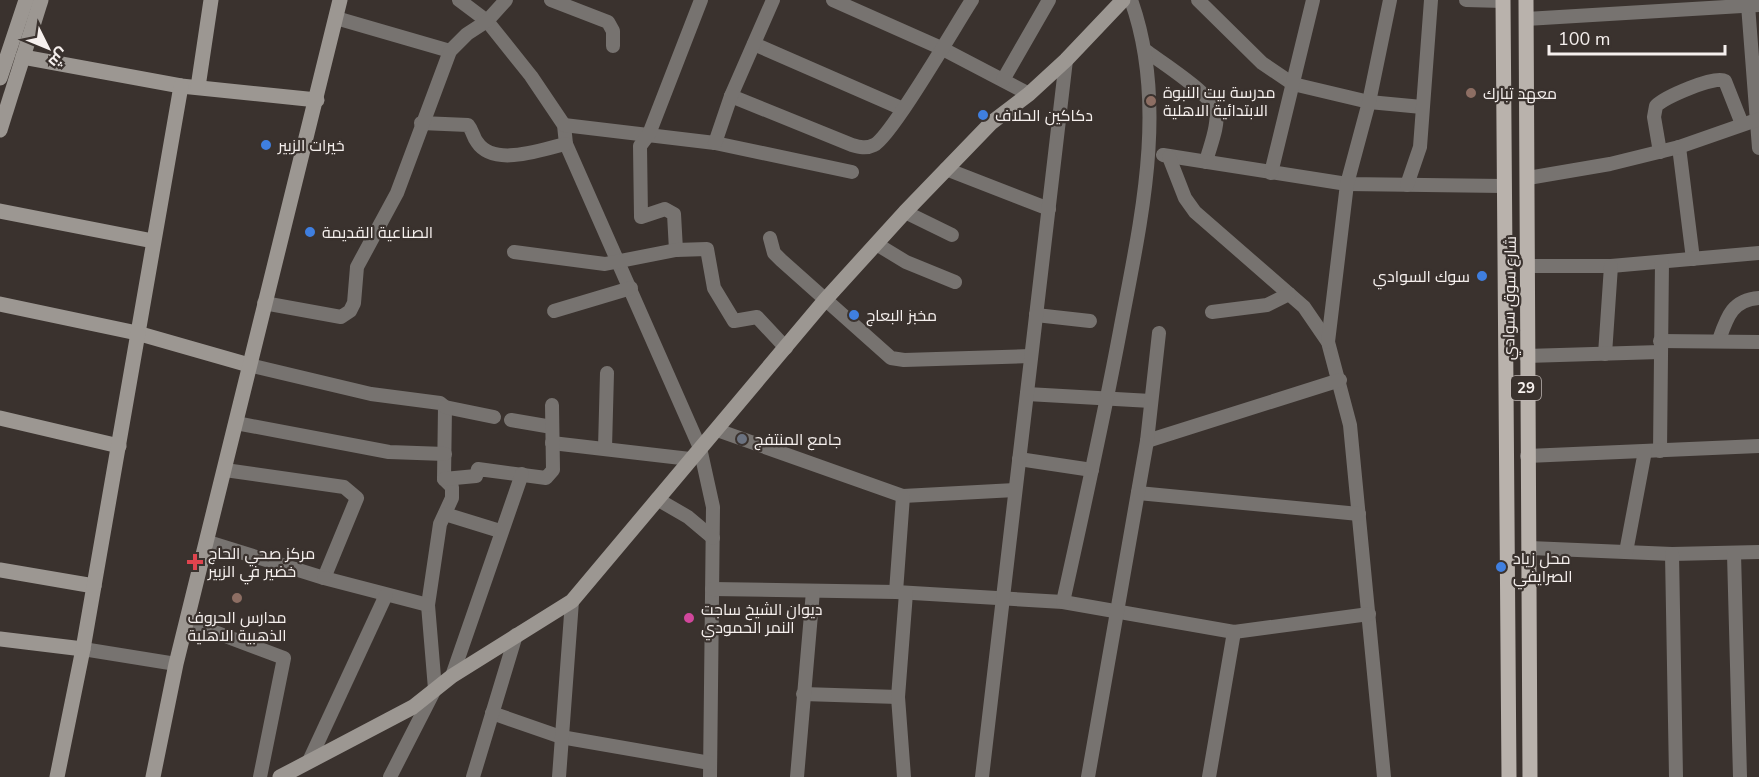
<svg xmlns="http://www.w3.org/2000/svg" width="1759" height="777" font-family="'Nunito Sans',Cairo,sans-serif">
	<style>
		.lines { fill: none; stroke-linecap: round; stroke-linejoin: round }
		.street { stroke: #777370; stroke-width: 14 }
		.secondary { stroke: #9c9792; stroke-width: 15 }
		.primary { stroke: #b9b2ac; stroke-width: 15 }
		.education-dot { fill: #8d6e63; stroke: #3a322e; stroke-width: 2 }
		.shop-dot { fill: #3f7fe0; stroke: #3a322e; stroke-width: 2 }
		.worship-dot { fill: #6b7280; stroke: #3a322e; stroke-width: 2 }
		.health-dot { fill: #e0444e; stroke: #3a322e; stroke-width: 2 }
		.hotel-dot { fill: #d1479c; stroke: #3a322e; stroke-width: 2 }
		.labels { text-anchor: middle; stroke-width: 4.5; stroke-linejoin: round; paint-order: stroke }
		.shield { fill: #3a322e; stroke: #beb7b4; stroke-width: 1.5 }
		.shield-label { font-size: 15px; font-weight: bold; fill: #f6f0ee }
		.poi-label { font-size: 16px; fill: #f6f0ee; stroke: #3a322e; text-anchor: start }
		.street-label { font-size: 16px; fill: #f6f0ee; stroke: #3a322e }
	</style>
	<rect width="100%" height="100%" fill="#3a322e"/>
	<g class="lines">
		<g class="street">
			<path d="M459,0L487,21L531,76L564,125L566,144L700,448L713,507L710,777"/>
			<path d="M551,0L608,22L613,31V46"/>
			<path d="M833,0L941,48L1029,94"/>
			<path d="M1198,0L1262,63L1293,84L1369,102L1422,107"/>
			<path d="M1466,0L1503,1"/>
			<path d="M1748,5L1759,148"/>
			<path d="M336,18L450,51"/>
			<path d="M1526,19L1759,5"/>
			<path d="M754,44L903,109"/>
			<path d="M1146,51C1161,62 1213,95 1216,112C1219,127 1209,148 1206,162"/>
			<path d="M1003,80L1049,0"/>
			<path d="M731,96L852,145C859,147 866,149 874,145C891,137 957,23 972,0"/>
			<path d="M421,123L468,125C473,131 473,137 477,142C494,168 542,149 566,144"/>
			<path d="M564,125L715,143L852,172"/>
			<path d="M715,143L731,96L773,0"/>
			<path d="M1679,147L1693,259"/>
			<path d="M1660,152L1654,117L1656,106C1665,97 1715,75 1725,81L1742,124"/>
			<path d="M1163,155L1347,184L1503,186"/>
			<path d="M1169,157L1185,198L1195,212L1304,307L1328,342L1350,425L1384,777"/>
			<path d="M946,169L1049,209"/>
			<path d="M1271,173L1313,0"/>
			<path d="M1528,178L1610,164L1679,147L1759,119"/>
			<path d="M1407,185L1420,147L1431,0"/>
			<path d="M905,212L952,235"/>
			<path d="M770,238L774,253L781,260L891,358L904,360L1031,356"/>
			<path d="M878,245L906,262L955,282"/>
			<path d="M676,250L674,214L665,209L641,217L640,146L649,134L701,0"/>
			<path d="M514,252L605,264L676,250L707,249L714,288L734,321L757,317L786,348"/>
			<path d="M1529,266H1611L1759,253"/>
			<path d="M264,303L341,317L350,311L354,303L357,267L397,193L450,51L467,34L487,21L506,0"/>
			<path d="M554,311L631,288"/>
			<path d="M1212,312L1267,305L1289,294"/>
			<path d="M1036,315L1090,321"/>
			<path d="M1719,340C1727,317 1732,300 1759,298"/>
			<path d="M1660,341L1759,342"/>
			<path d="M1328,342L1347,184L1369,102L1390,0"/>
			<path d="M1605,354L1611,266"/>
			<path d="M1526,356L1660,352"/>
			<path d="M249,365L371,394L440,403L445,407L444,479L452,487V498L440,524L428,605L435,689L390,777"/>
			<path d="M1027,394L1151,401"/>
			<path d="M445,407L494,417"/>
			<path d="M511,420L552,427"/>
			<path d="M236,423L389,452L445,454"/>
			<path d="M717,430L903,496L1015,490"/>
			<path d="M1147,441L1340,380"/>
			<path d="M552,443L690,459"/>
			<path d="M605,448L607,373"/>
			<path d="M1660,451L1662,262"/>
			<path d="M1527,456L1759,446"/>
			<path d="M1019,459L1092,470"/>
			<path d="M444,479L476,476L478,469L546,478L553,470L552,405"/>
			<path d="M1138,493L1359,514"/>
			<path d="M657,499L688,517L713,538"/>
			<path d="M445,514L500,531"/>
			<path d="M208,542L324,578L357,498L344,487L225,470"/>
			<path d="M1530,548L1672,554L1759,552"/>
			<path d="M1626,552L1645,451"/>
			<path d="M1672,554L1676,777"/>
			<path d="M1734,554L1740,777"/>
			<path d="M324,578L428,605"/>
			<path d="M712,589L896,592L1063,602L1234,632L1369,614"/>
			<path d="M896,592L903,496"/>
			<path d="M1063,602C1083,512 1103,422 1120,331C1140,224 1169,106 1131,0"/>
			<path d="M188,622L284,658L260,777"/>
			<path d="M83,649L176,664"/>
			<path d="M452,676L522,474"/>
			<path d="M803,694L898,697"/>
			<path d="M492,713L561,737L710,763"/>
			<path d="M310,759L386,595"/>
			<path d="M473,777L516,635"/>
			<path d="M559,777L572,601"/>
			<path d="M797,777L813,591"/>
			<path d="M904,777L898,697L906,593"/>
			<path d="M982,777L1066,60"/>
			<path d="M1088,777L1147,441L1159,333"/>
			<path d="M1209,777L1234,632"/>
		</g>
		<g class="secondary">
			<path d="M23,57L181,86L317,100"/>
			<path d="M0,78L26,0"/>
			<path d="M198,87L211,0"/>
			<path d="M0,130L41,0"/>
			<path d="M0,211L153,241"/>
			<path d="M0,304L137,333L249,365"/>
			<path d="M0,418L119,446"/>
			<path d="M0,570L94,586"/>
			<path d="M0,639L83,649"/>
			<path d="M57,777L83,649L181,86"/>
			<path d="M153,777L176,664L340,0"/>
			<path d="M280,777L413,707L452,676L572,601L825,300L905,212L991,123L1029,94L1066,60L1123,0"/>
		</g>
		<g class="primary">
			<path d="M1503,0L1509,777"/>
			<path d="M1526,0L1530,777"/>
		</g>
	</g>
	<g class="education-dot">
		<circle cx="1471" cy="93" r="6"/>
		<circle cx="1151" cy="101" r="6"/>
		<circle cx="237" cy="598" r="6"/>
	</g>
	<g class="shop-dot">
		<circle cx="983" cy="115" r="6"/>
		<circle cx="266" cy="145" r="6"/>
		<circle cx="310" cy="232" r="6"/>
		<circle cx="1482" cy="276" r="6"/>
		<circle cx="854" cy="315" r="6"/>
		<circle cx="1501" cy="567" r="6"/>
	</g>
	<circle class="worship-dot" cx="742" cy="439" r="6"/>
	<path class="health-dot" d="M192 553h6v6h6v6h-6v6h-6v-6h-6v-6h6z"/>
	<circle class="hotel-dot" cx="689" cy="618" r="6"/>
	<g class="labels">
		<rect class="shield" x="1511" y="376" width="30" height="24" rx="4.5"/>
		<g class="shield-label">
			<text x="1526" y="393">29</text>
		</g>
		<g class="poi-label">
			<text x="1163" y="98">مدرسة بيت النبوة<tspan x="1163" dy="18">الابتدائية الاهلية</tspan></text>
			<text x="1483" y="99">معهد تبارك</text>
			<text x="995" y="121">دكاكين الحلاف</text>
			<text x="278" y="151">خيرات الزبير</text>
			<text x="322" y="238">الصناعية القديمة</text>
			<text x="1470" y="282" text-anchor="end">سوك السوادي</text>
			<text x="866" y="321">مخبز البعاج</text>
			<text x="754" y="445">جامع المنتفج</text>
			<text x="208" y="559">مركز صحي الحاج<tspan x="208" dy="18">خضير في الزبير</tspan></text>
			<text x="1513" y="564">محل زياد<tspan x="1513" dy="18">الصرايفي</tspan></text>
			<text x="701" y="615">ديوان الشيخ ساجت<tspan x="701" dy="18">النمر الحمودي</tspan></text>
			<text x="237" y="623" text-anchor="middle">مدارس الحروف<tspan x="237" dy="18">الذهبية الاهلية</tspan></text>
		</g>
		<g class="street-label">
			<text transform="translate(1509 298) rotate(-89)" y="6">شارع سوق سوادي</text>
		</g>
	</g>
	<g transform="translate(48 48) rotate(133)" stroke="#3a322e" stroke-width="4.5" paint-order="stroke">
	<path d="M0-4.5L10 22L0 15L-10 22Z" fill="#f6f0ee"/>
	<text y="-9" font-size="16" font-weight="bold" text-anchor="middle" fill="#f6f0ee">ش</text>
	</g>
	<path d="M1549 45v9h176v-9" fill="none" stroke="#f6f0ee" stroke-width="3"/>
	<text x="1558" y="45" font-size="18" fill="#f6f0ee" stroke="#3a322e" stroke-width="4.5" paint-order="stroke">100 m</text>
</svg>
